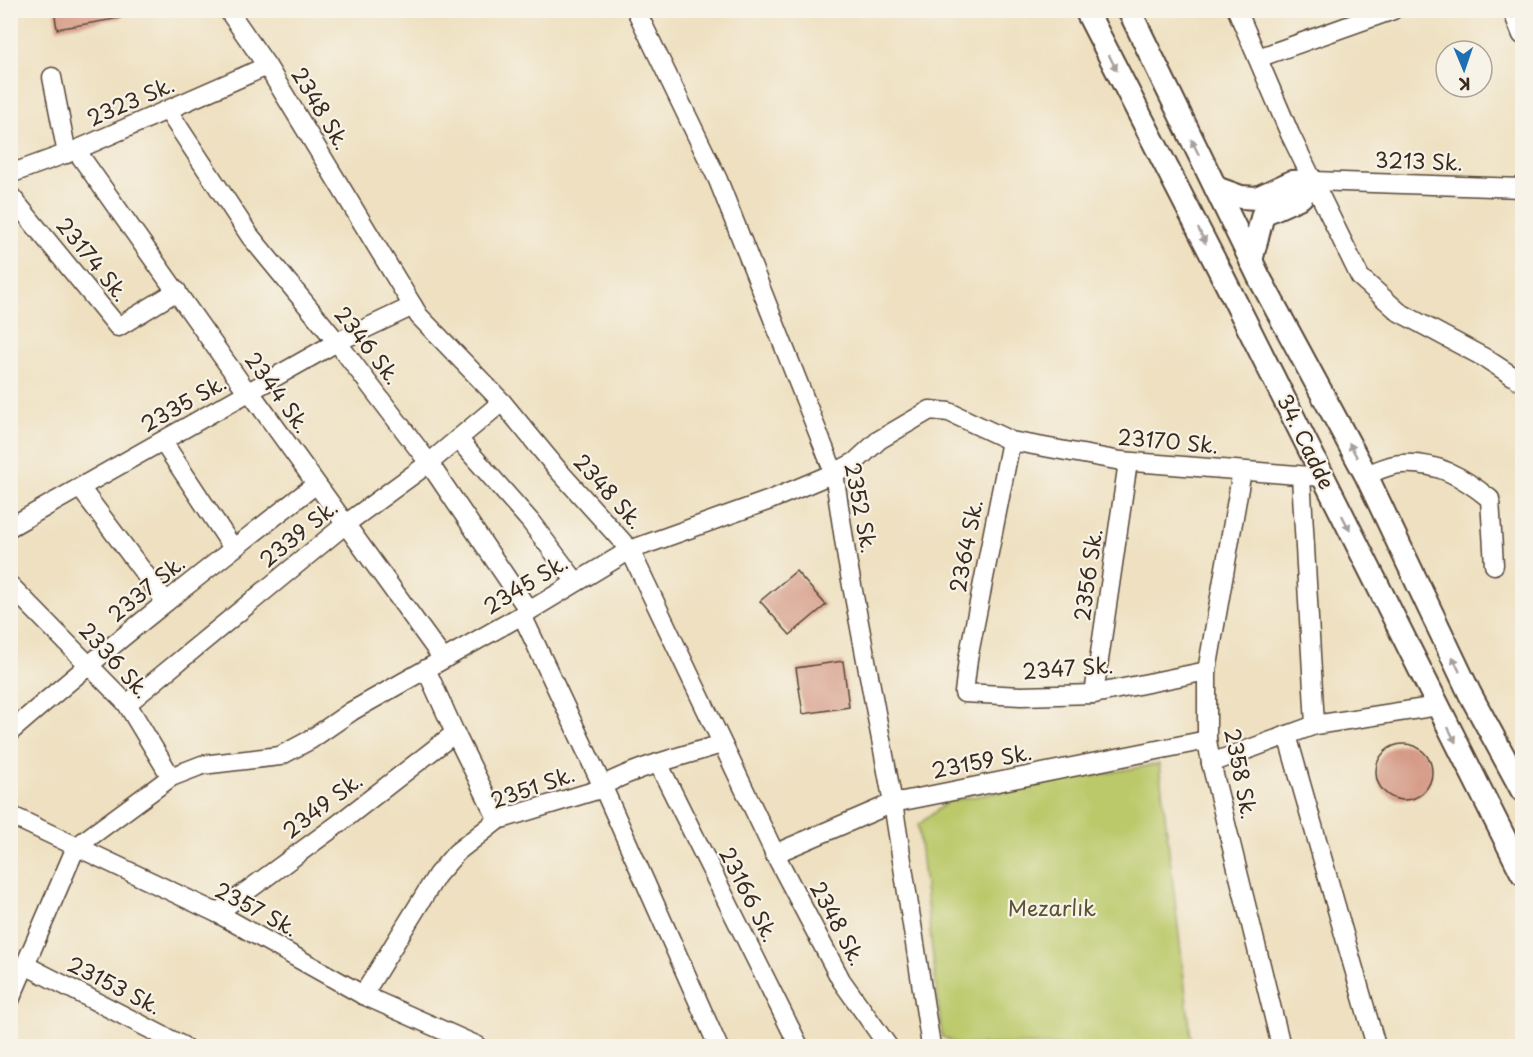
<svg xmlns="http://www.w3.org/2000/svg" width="1533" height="1057" font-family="'Playpen Sans',sans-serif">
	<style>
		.green { fill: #bbc96b; stroke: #7b7a44; stroke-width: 1.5 }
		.building { fill: #d49884 }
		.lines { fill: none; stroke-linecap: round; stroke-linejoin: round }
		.minor-casing { stroke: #564536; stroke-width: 21 }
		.major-casing { stroke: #564536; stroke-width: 26 }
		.minor { stroke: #fff; stroke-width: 18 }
		.major { stroke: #fff; stroke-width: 22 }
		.oneway { fill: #a79f9a }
		.labels { text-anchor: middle; stroke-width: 4.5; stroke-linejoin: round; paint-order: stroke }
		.street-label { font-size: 21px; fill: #3b2a1e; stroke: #f7f3e8 }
		.park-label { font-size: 21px; fill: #5b5231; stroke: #f7f3e8 }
	</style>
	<rect width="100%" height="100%" fill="#f7f3e8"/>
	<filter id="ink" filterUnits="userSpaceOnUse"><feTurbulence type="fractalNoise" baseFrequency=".0167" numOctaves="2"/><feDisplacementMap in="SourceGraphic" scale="12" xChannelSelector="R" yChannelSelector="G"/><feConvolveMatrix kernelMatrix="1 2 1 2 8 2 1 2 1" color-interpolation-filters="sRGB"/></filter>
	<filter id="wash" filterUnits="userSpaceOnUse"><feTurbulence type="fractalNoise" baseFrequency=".008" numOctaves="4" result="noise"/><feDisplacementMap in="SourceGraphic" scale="24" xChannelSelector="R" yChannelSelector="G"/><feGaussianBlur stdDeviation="1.35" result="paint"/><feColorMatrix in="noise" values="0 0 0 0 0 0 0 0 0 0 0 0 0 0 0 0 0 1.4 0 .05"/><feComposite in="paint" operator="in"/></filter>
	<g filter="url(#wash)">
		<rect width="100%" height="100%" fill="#eee0c0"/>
		<path class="green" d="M1159,764L1192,1046L959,1044L942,1037L918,825L949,801Z"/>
		<g id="blocks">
			<g class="building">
				<path d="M54,10H120L121,18L57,29Z"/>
				<path d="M796,571L826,605L790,635L760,601Z"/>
				<path d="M843,661L849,707L803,714L796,668Z"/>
				<circle cx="1404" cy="772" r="28"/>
			</g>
		</g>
	</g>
	<g filter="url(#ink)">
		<use href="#blocks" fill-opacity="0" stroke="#564536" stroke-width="1.5"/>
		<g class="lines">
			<g class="minor-casing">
				<g id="minor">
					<path d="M228,10L267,66L419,316L502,402L558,470L630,550L777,858L841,980L888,1046"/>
					<path d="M636,10L718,180L834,473L847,559L893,803L931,1046"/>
					<path d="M1237,10L1290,134L1360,277L1399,312L1485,358L1522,382"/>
					<path d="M1512,10L1522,35"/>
					<path d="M1258,58L1393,10"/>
					<path d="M52,77L67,154"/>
					<path d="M168,111L250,236L337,342L429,463L529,611"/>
					<path d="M76,150L243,386L250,392L443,659"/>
					<path d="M10,174L76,150L267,66"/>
					<path d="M1313,181L1522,188"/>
					<path d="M10,195L118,327L177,291"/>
					<path d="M458,439L530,521L576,582"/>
					<path d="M1011,441L968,659L964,693L1021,696L1094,694L1207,671"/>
					<path d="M163,442L233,548"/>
					<path d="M1242,471L1207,671V740L1211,763L1281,1046"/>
					<path d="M1366,475C1377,471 1390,464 1402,464C1438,462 1463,477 1490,499L1494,565"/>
					<path d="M1301,476L1315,725"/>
					<path d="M81,489L166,602"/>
					<path d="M10,527L337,342L413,306"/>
					<path d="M10,585L127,704L171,777"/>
					<path d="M522,615L602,785L718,1046"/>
					<path d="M426,669L455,733L498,820"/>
					<path d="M1094,694L1128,462"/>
					<path d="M127,704L347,523L429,463L502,402"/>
					<path d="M10,732C109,646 212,565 315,485"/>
					<path d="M1287,735L1376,1046"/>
					<path d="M658,763L799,1046"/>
					<path d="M1211,763L1315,725L1438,706"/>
					<path d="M10,815L217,913L363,995L478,1046"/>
					<path d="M774,854L893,803L1207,740"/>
					<path d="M217,913L337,825L455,733"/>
					<path d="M25,965L183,1046"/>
					<path d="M363,995L437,875L457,852L498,820L594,791C627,769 683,756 722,744"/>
					<path d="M10,1000L76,847L171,777L202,765L280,756L310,740L352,711L529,611L630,550L770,500L834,473L855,462L879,440L930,410L949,412L1011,441L1121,461L1322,477"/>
				</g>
			</g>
			<g class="major-casing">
				<g id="major">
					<path d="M1086,10L1224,279L1522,873"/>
					<path d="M1129,10L1260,279L1366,475L1470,694L1522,790"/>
					<path d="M1216,188L1241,197L1257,198L1292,182L1313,181L1301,197L1263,214L1251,261"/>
				</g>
			</g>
			<use href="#minor" class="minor"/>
			<use href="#major" class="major"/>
		</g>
		<defs><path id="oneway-solid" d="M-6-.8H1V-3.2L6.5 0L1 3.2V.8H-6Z" transform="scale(1.5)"/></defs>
		<g class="oneway">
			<use href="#oneway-solid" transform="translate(1113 63) rotate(63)"/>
			<use href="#oneway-solid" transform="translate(1195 147) rotate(-116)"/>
			<use href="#oneway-solid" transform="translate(1202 236) rotate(63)"/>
			<use href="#oneway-solid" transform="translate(1353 450) rotate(-118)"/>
			<use href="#oneway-solid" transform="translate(1346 523) rotate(63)"/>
			<use href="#oneway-solid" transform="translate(1456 664) rotate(-115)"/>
			<use href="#oneway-solid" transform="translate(1452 735) rotate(63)"/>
		</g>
	</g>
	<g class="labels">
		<g class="street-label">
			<text transform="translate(131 102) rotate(-23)" y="7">2323 Sk.</text>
			<text transform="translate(320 109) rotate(59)" y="7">2348 Sk.</text>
			<text transform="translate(1419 162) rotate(2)" y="7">3213 Sk.</text>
			<text transform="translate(92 260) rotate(51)" y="7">23174 Sk.</text>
			<text transform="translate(367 346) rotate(52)" y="7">2346 Sk.</text>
			<text transform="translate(277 393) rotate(54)" y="7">2344 Sk.</text>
			<text transform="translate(184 404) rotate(-29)" y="7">2335 Sk.</text>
			<text transform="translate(1168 442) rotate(5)" y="7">23170 Sk.</text>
			<text transform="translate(1305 442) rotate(64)" y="7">34. Cadde</text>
			<text transform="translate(608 492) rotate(48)" y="7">2348 Sk.</text>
			<text transform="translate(860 508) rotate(79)" y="7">2352 Sk.</text>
			<text transform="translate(299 534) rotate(-39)" y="7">2339 Sk.</text>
			<text transform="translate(967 546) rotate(-79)" y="7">2364 Sk.</text>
			<text transform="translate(1089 575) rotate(-82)" y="7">2356 Sk.</text>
			<text transform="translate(526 585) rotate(-31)" y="7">2345 Sk.</text>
			<text transform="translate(147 589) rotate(-39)" y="7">2337 Sk.</text>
			<text transform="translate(114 661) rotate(48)" y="7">2336 Sk.</text>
			<text transform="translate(1068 669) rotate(-4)" y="7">2347 Sk.</text>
			<text transform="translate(982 762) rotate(-11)" y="7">23159 Sk.</text>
			<text transform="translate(1240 774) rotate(79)" y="7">2358 Sk.</text>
			<text transform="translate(533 788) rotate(-19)" y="7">2351 Sk.</text>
			<text transform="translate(323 806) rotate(-37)" y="7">2349 Sk.</text>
			<text transform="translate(748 895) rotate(63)" y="7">23166 Sk.</text>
			<text transform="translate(256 910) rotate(28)" y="7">2357 Sk.</text>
			<text transform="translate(837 924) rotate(62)" y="7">2348 Sk.</text>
			<text transform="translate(114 986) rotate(27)" y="7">23153 Sk.</text>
		</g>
		<g class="park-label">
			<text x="1052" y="916">Mezarlık</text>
		</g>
	</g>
	<rect width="1533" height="1057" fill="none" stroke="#f7f3e8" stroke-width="36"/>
	<g transform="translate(1464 69) rotate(178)"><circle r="28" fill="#f7f3e8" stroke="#aca397" stroke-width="1.5"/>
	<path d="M0-4.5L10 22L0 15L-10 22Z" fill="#1f6fb2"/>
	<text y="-9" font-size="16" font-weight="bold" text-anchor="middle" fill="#3b2a1e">K</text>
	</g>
</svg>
